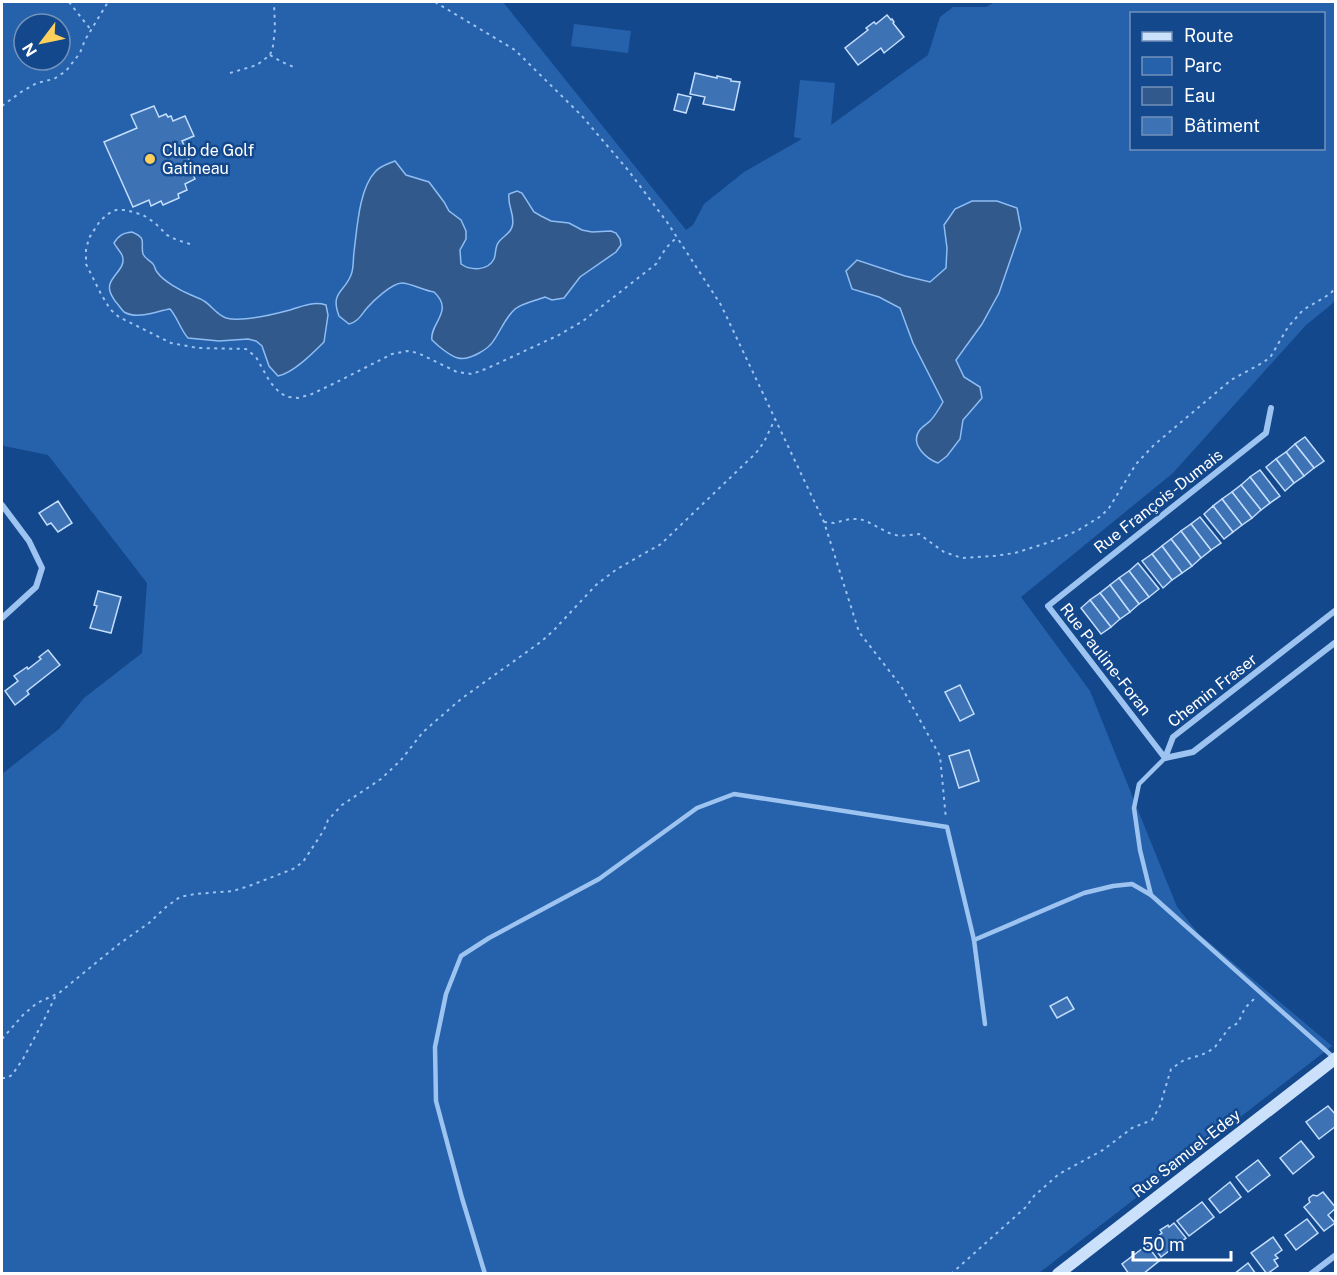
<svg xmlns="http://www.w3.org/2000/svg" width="1337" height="1275" font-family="'Public Sans',sans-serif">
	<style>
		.green { fill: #2662ab; fill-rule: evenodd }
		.water { fill: #31598b; stroke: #8fbdf3; stroke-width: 1.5 }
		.building { fill: #3d72b5; stroke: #c3ddfc; stroke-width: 1.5 }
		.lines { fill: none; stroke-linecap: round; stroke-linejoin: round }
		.path { stroke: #9dc3f0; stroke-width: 2; stroke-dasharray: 3 4.5; stroke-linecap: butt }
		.lane { stroke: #9dc3f0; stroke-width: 4.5 }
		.street { stroke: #9dc3f0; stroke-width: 6 }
		.secondary { stroke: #cbe0fb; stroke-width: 12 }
		.poi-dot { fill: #ffd05c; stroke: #14488c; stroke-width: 2 }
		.labels { text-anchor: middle; stroke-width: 5; stroke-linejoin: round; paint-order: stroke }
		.poi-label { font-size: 16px; fill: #fff; stroke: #14488c; text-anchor: start }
		.street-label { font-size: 16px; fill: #fff; stroke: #14488c }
	</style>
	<rect width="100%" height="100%" fill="#14488c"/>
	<g class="green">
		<path d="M2,2H503L686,230L693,225L704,204L744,172L802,139L794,137L800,80L835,83L831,125L928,55L940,17L953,7H986L995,2H1335V299L1332,304L1306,325L1173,473L1021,597L1090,691L1177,907L1198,933L1332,1046L1039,1273L2,1274V774L59,729L84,698L142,653L147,583L48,455L4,446L2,443ZM1132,14H1324V148H1132ZM24,24H60V60H24Z"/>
		<path d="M574,24L631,31L628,53L571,46Z"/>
	</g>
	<g class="water">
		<path d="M395,161L406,175L429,182L444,202L449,211L461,220L466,231V239L460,250L461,264C471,271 488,271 494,259C496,254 495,250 497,245C500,237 510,235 512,227C516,216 507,206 509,194L517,191L522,193L534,212L541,216L551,221L569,223L582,230L592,232L611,231L616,233L620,239L621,245L616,252L580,277L564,298L552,300L545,297C535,301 523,303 515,309C505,318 501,330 494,340C489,349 469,361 458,358C450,356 438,346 432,340C429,324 455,311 434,292C425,291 410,283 402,283C392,283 373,301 367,308C361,315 358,322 349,324L339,316C330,292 344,293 351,275C354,268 353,259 354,252C357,229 359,189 375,172C380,166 388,164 395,161Z"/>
		<path d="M972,201H997L1017,208L1021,229L999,293L982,324L956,360L964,377L980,387L982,398L963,420L960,439L947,456L938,463C927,459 910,445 919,431C921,427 927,424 930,421C935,416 939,409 943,402L913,343L900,308L879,297L852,289L846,271L857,260L905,276L930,282L946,268L947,248L944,225L955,209Z"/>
		<path d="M132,232C148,239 140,242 143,254C145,259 150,260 153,264C155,266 155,270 157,272C163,281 181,291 191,295C195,297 200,298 204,301C212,306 217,315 226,318C241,322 275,314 290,310C302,306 314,301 326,305L328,315L324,342C312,354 293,373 278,376L269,366L262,346L256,341L248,339L219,341L188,338C180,329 178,318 170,309C157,311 137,320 124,312C121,309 118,304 115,301C112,296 108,291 110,284C113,274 127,267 122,255C120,251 116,247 114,243C119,235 123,233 132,232Z"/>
	</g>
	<g class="building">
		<path d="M887,15L891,20L892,19L894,22L893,23L904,37L884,53L881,48L858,65L845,48L868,30L866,28L874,22L876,24Z"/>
		<path d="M695,73L717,78V76L731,79V81L740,82L734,110L703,104L705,97L690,94Z"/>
		<path d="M678,94L691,97L686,113L674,110Z"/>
		<path d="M154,106L159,117L166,114L168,117L171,116L173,121L185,116L194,136L182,141L184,145L181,147L183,151L185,150L192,167L190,168L195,179L185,184L187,190L178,194L179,198L163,205L161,201L151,206L149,200L133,207L104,142L137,128L131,115Z"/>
		<path d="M1305,437L1324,461L1314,468L1295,444Z"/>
		<path d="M1295,444L1314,468L1304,476L1286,452Z"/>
		<path d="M1286,452L1304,476L1294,483L1276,459Z"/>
		<path d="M1276,459L1294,483L1285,491L1266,467Z"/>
		<path d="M1260,470L1280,496L1270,503L1250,477Z"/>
		<path d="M1250,477L1270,503L1261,510L1241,485Z"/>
		<path d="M1241,485L1261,510L1252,518L1232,492Z"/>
		<path d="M1232,492L1252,518L1242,525L1222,499Z"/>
		<path d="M1222,499L1242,525L1233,532L1213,506Z"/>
		<path d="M58,501L72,523L58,532L51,523L47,525L39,513Z"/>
		<path d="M1213,506L1233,532L1224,539L1204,514Z"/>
		<path d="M1200,517L1221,543L1211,550L1191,524Z"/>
		<path d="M1191,524L1211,550L1201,558L1181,531Z"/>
		<path d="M1181,531L1201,558L1192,566L1171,539Z"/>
		<path d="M1171,539L1192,566L1182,573L1162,546Z"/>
		<path d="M1162,546L1182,573L1172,580L1152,554Z"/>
		<path d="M1152,554L1172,580L1163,588L1142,561Z"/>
		<path d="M1138,563L1159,589L1149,597L1129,571Z"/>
		<path d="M1129,571L1149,597L1139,604L1119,578Z"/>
		<path d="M1119,578L1139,604L1130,612L1110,585Z"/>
		<path d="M1110,585L1130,612L1120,619L1100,593Z"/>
		<path d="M98,591L121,597L111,633L90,628L97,606L94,605Z"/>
		<path d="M1100,593L1120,619L1111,627L1090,600Z"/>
		<path d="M1090,600L1111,627L1101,634L1081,608Z"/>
		<path d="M48,650L60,665L27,691L29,694L15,705L5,691L18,681L14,676L27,667L28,669L41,659L39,657Z"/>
		<path d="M960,685L974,714L960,721L945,692Z"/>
		<path d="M969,750L979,781L959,788L949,756Z"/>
		<path d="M1067,997L1074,1009L1057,1018L1050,1006Z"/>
		<path d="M1328,1106L1336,1115V1126L1319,1139L1306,1122Z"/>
		<path d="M1301,1141L1314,1157L1293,1174L1280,1158Z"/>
		<path d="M1258,1160L1270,1175L1248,1192L1236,1177Z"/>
		<path d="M1230,1182L1241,1197L1220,1213L1209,1199Z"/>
		<path d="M1323,1192L1336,1208L1328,1215L1335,1223L1324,1231L1304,1207L1310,1202L1309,1200V1198L1313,1195L1317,1196Z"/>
		<path d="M1202,1202L1214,1217L1189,1236L1177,1221Z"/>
		<path d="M1307,1219L1318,1233L1296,1250L1285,1235Z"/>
		<path d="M1174,1223L1186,1238L1161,1257L1150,1242L1162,1233L1160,1230L1168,1225L1169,1227Z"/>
		<path d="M1273,1237L1282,1250L1275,1255L1278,1258L1274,1260L1278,1266L1267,1274L1251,1253Z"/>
		<path d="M1147,1245L1159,1261L1143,1274H1129L1122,1264Z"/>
		<path d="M1248,1263L1256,1274H1234Z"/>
	</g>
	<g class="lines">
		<g class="path">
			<path d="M69,2L91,30"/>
			<path d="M435,2L515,50L581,115L628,170L667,222L721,305L824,522L859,632L901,686L940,756L946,819"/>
			<path d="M270,55L282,62L296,68"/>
			<path d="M230,73L257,65L270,55L273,46L275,29L274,2"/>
			<path d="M2,106L21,92L37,83L54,79L66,71L80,53L85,40L108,2"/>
			<path d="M190,244L177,240L167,235L155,223L143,215L126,210H116L108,214L100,221L89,238L86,250V264L101,294L110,309L119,317L171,343L198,348L246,349L256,357L270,382L280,393L288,397L298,398L312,394L335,383L392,354L407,351L418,353L457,372L472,374L488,368L559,335L583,321L656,264L666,248L677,237"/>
			<path d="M824,522L834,523L850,519H860L868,522L889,533L899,536L919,534L944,552L962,558L994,556L1015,553L1050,542L1077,531L1101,516L1109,508L1136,464L1154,445L1231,380L1264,362L1271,356L1288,327L1303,310L1330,294L1336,287"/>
			<path d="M2,1039L23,1015L37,1003L59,993L119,944L149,923L166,907L180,897L195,894L233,891L249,886L293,869L303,862L324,830L328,820L342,805L381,779L401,760L423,732L461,699L542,641L554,630L596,585L617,569L661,544L756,453L764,442L775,419"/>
			<path d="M2,1078H7L12,1075L23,1059L44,1020L56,995"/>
			<path d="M951,1274L1026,1207L1034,1196L1059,1174L1103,1150L1132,1128L1152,1120L1160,1106L1171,1069L1184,1060L1201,1055L1208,1052L1215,1047L1229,1028L1238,1023L1245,1008L1254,999"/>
		</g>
		<g class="lane">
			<path d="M1151,895L1333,1057"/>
			<path d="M974,940L1084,893L1113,886L1132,884L1151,895L1140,850L1134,808L1139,784L1165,758"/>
			<path d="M485,1274L462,1198L436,1101L435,1047L446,994L461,956L489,938L599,879L697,808L734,794L947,827L974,940L985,1024"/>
		</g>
		<g class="street">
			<path d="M2,505L29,541L42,568L36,587L2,618"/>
			<path d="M1165,758L1048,606L1266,433L1271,408"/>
			<path d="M1165,758L1173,737L1336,610"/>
			<path d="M1165,758L1193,752L1336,642"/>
			<path d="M1311,1274L1336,1255"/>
		</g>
		<path class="secondary" d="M1058,1274L1336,1058"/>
	</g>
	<circle class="poi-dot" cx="150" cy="159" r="6"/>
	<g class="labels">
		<g class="poi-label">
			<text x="162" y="156">Club de Golf<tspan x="162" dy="18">Gatineau</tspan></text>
		</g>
		<g class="street-label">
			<text transform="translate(1158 501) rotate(-38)" y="6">Rue François-Dumais</text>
			<text transform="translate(1106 659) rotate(52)" y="6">Rue Pauline-Foran</text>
			<text transform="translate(1212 690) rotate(-38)" y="6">Chemin Fraser</text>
			<text transform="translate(1186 1153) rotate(-38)" y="6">Rue Samuel-Edey</text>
		</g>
	</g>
	<rect width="1337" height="1275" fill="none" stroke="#ffffff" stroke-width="6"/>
	<rect x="1130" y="12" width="195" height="138" fill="#14488c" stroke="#7291ba" stroke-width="1.5"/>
	<rect x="1142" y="32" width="30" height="9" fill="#cbe0fb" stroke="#7291ba" stroke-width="1.5"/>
	<text x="1184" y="42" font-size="18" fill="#ffffff">Route</text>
	<rect x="1142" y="57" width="30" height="18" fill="#2662ab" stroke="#7291ba" stroke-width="1.5"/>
	<text x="1184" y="72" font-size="18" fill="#ffffff">Parc</text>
	<rect x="1142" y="87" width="30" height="18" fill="#31598b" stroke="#7291ba" stroke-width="1.5"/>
	<text x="1184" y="102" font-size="18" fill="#ffffff">Eau</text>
	<rect x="1142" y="117" width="30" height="18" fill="#3d72b5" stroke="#7291ba" stroke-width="1.5"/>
	<text x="1184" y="132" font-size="18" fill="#ffffff">Bâtiment</text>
	<g transform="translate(42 42) rotate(238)"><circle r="28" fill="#14488c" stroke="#7291ba" stroke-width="1.5"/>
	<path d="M0-4.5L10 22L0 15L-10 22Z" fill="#ffd05c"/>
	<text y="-9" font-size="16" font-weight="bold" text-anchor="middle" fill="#ffffff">N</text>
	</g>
	<path d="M1133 1251v9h98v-9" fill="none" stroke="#ffffff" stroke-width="3"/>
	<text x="1142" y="1251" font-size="18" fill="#ffffff" stroke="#14488c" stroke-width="4.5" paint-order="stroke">50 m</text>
</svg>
